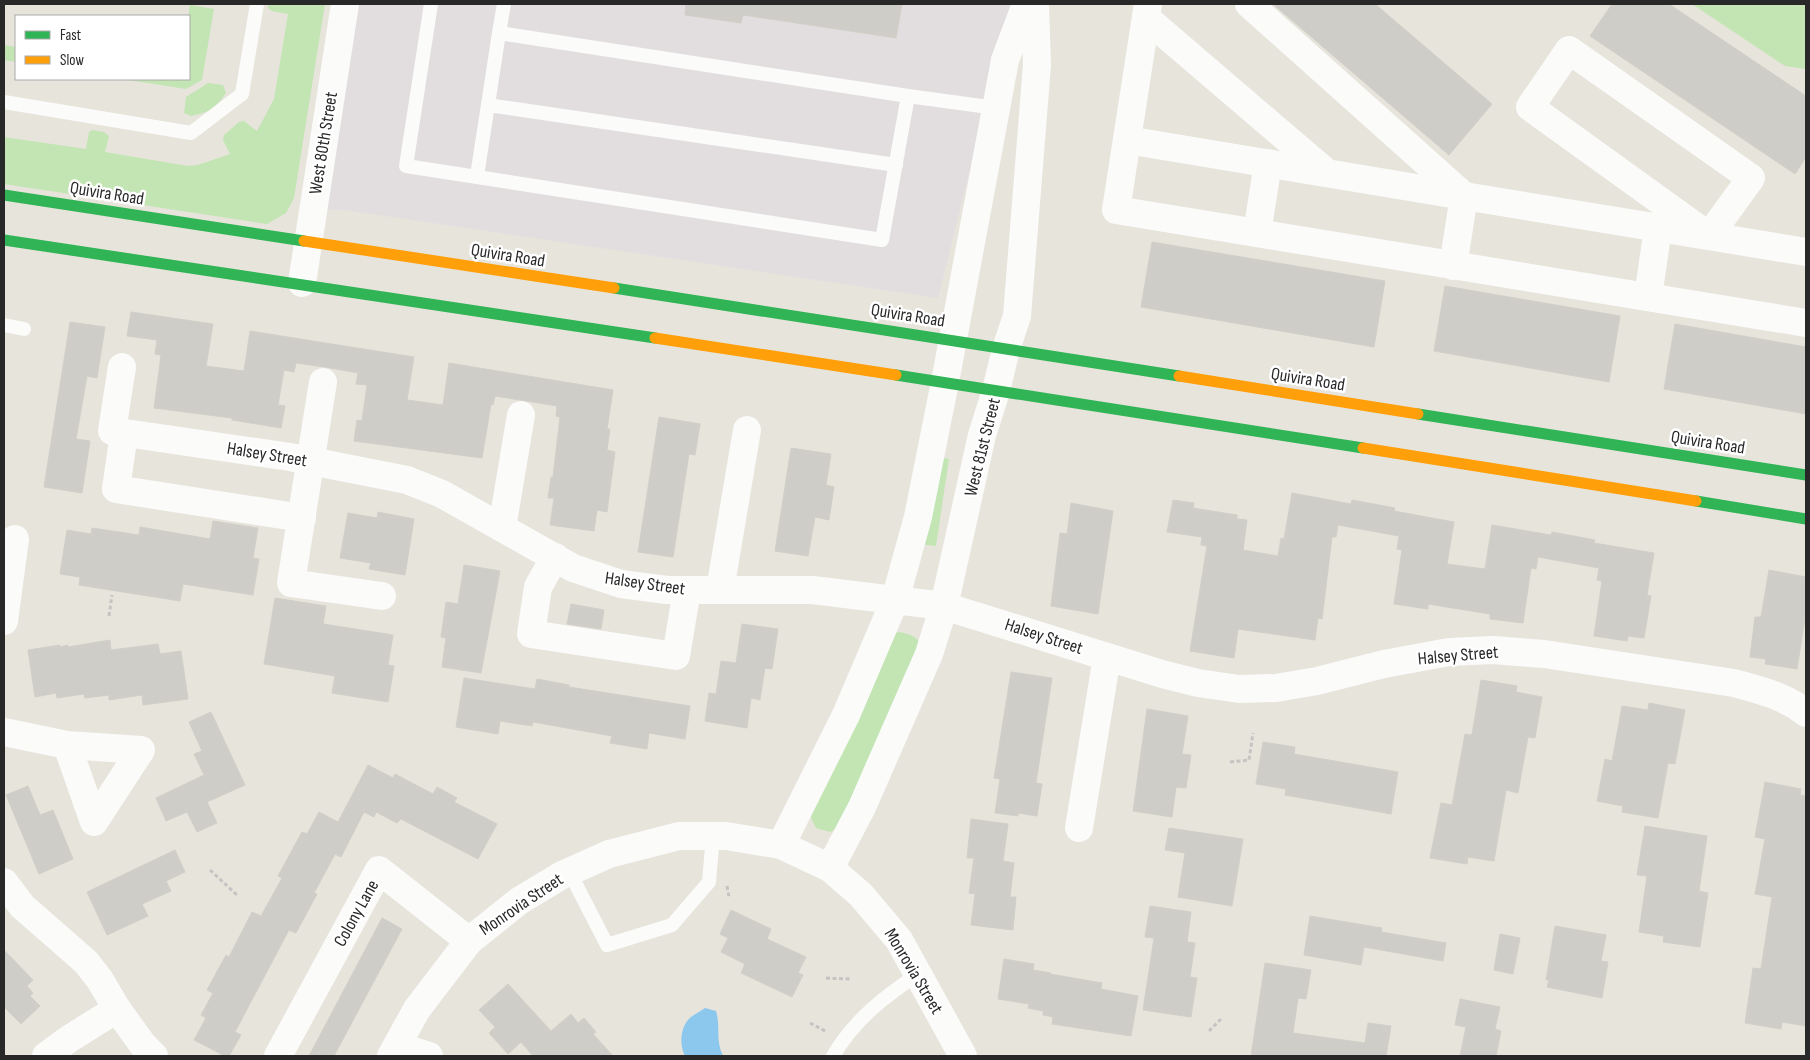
<svg xmlns="http://www.w3.org/2000/svg" width="1810" height="1060" font-family="'Sofia Sans Condensed',sans-serif">
	<style>
		.industrial { fill: #e2dee0 }
		.green { fill: #c2e5b3 }
		.water { fill: #8cc7ed }
		.building { fill: #cfcdc8; stroke: #d2cfc8 }
		.lines { fill: none; stroke-linecap: round; stroke-linejoin: round }
		.path { stroke: #c5c4c3; stroke-width: 3; stroke-dasharray: 4 2.5; stroke-linecap: butt }
		.lane { stroke: #fbfbfa; stroke-width: 14 }
		.street { stroke: #fbfbfa; stroke-width: 28 }
		.fast { stroke: #30b455; stroke-width: 11 }
		.slow { stroke: #ff9f0a; stroke-width: 11 }
		.labels { text-anchor: middle; stroke-width: 5; stroke-linejoin: round; paint-order: stroke }
		.street-label { font-size: 18px; fill: #282828; stroke: #fff }
	</style>
	<rect width="100%" height="100%" fill="#e7e4dc"/>
	<path class="industrial" d="M334,4H1011L938,298L345,210L312,209Z"/>
	<g class="green">
		<path d="M268,4H325L294,198L286,213L267,224L4,184V137L86,149L89,132L92,130L104,132L109,136L105,152L188,166L198,165L230,154L223,140L224,135L239,122L244,121L257,131L274,99L288,14L272,11L268,8Z"/>
		<path d="M1692,4H1806V69L1785,66Z"/>
		<path d="M190,5L214,9L202,80L186,89L122,79H189L188,16Z"/>
		<path d="M4,45L16,47V62L4,60Z"/>
		<path d="M208,83L223,85L226,93C215,109 209,112 191,116L184,113L186,97Z"/>
		<path d="M937,457L949,459L936,546L919,544Z"/>
		<path d="M898,632C907,633 912,635 918,640L919,649L840,827L830,832L816,828L811,818L812,810L889,638Z"/>
	</g>
	<path class="water" d="M705,1008L716,1011C721,1028 715,1039 723,1056H685C679,1045 680,1026 691,1017C695,1014 701,1011 705,1008Z"/>
	<g class="building">
		<path d="M686,4H902L896,38L743,15L741,23L685,15Z"/>
		<path d="M1273,4H1375L1492,104L1449,155Z"/>
		<path d="M1612,4H1669L1806,96V157L1795,174L1590,36Z"/>
		<path d="M1152,242L1385,281L1374,347L1141,307Z"/>
		<path d="M1445,286L1620,316L1609,382L1434,351Z"/>
		<path d="M131,312L213,324L206,366L244,371L250,331L414,357L407,400L443,405L449,363L613,390L607,429H610L607,450L615,452L607,512L597,510L594,531L550,525L554,498H548L551,477H553L560,417L556,416L557,406L495,396L493,405L491,404L482,458L354,441L357,420L362,421L367,385L356,384L358,373L325,367L296,363L294,372L284,370L278,405L285,406L281,428L232,420V418L154,408L161,355L155,354L157,340L127,336Z"/>
		<path d="M70,322L105,327L97,378L87,376L76,439L90,441L82,493L44,487Z"/>
		<path d="M1675,324L1806,347V414L1664,389Z"/>
		<path d="M659,417L700,424L695,455L689,454L673,557L638,552Z"/>
		<path d="M791,448L831,454L826,485L834,487L829,520L815,517L808,556L775,551Z"/>
		<path d="M1292,493L1351,504L1352,500L1395,508L1394,511L1454,522L1447,564L1485,569L1492,525L1551,535L1552,532L1595,540L1594,543L1654,553L1647,595L1651,596L1644,638L1628,636L1627,641L1594,636L1602,581L1597,580L1599,568L1538,557L1536,569L1531,568L1523,623L1490,619V614L1428,604V609L1394,604L1402,550L1397,549L1399,536L1338,525L1336,537H1332L1322,619L1318,618L1315,640L1238,629L1234,658L1190,651L1207,546L1201,545L1202,537L1167,532L1173,500L1194,503L1193,508L1237,515V519L1247,520L1243,550L1278,556L1281,538L1284,539Z"/>
		<path d="M1071,503L1113,511L1098,614L1051,606L1060,533L1067,534Z"/>
		<path d="M378,512L414,519L405,575L369,569L371,563L340,558L348,513L377,518Z"/>
		<path d="M213,521L258,528L253,558L259,559L253,595L183,584L180,601L79,585L80,577L60,574L67,530L91,534L92,528L139,535L140,527L210,539Z"/>
		<path d="M464,565L500,571L481,673L442,667L446,638L441,637L446,602L458,604Z"/>
		<path d="M1769,570L1806,577V612L1797,669L1765,664L1766,659L1750,657L1755,617H1761Z"/>
		<path d="M275,598L326,606L323,624L393,635L388,665L394,666L388,702L332,693L335,676L264,664Z"/>
		<path d="M571,604L604,610L601,629L567,624Z"/>
		<path d="M742,624L778,629L772,669L765,668L760,700L751,698L747,728L705,721L709,693L716,694L721,661L736,663Z"/>
		<path d="M110,640L111,650L158,644L160,654L181,651L188,699L143,705L142,695L109,700V695L85,698L84,694L57,698L56,693L35,697L28,650L60,645V647L68,645V647Z"/>
		<path d="M1011,672L1052,678L1036,783L1042,784L1037,816L1018,813V816L995,813L1000,779L994,778Z"/>
		<path d="M464,678L535,689L537,679L569,685V687L690,706L685,739L649,733L647,749L610,743L612,736L533,722L532,726L500,721L498,734L456,727Z"/>
		<path d="M1481,680L1517,686L1516,692L1542,697L1535,738L1528,737L1518,793L1506,790L1494,861L1468,857L1467,864L1430,858L1441,803L1452,805L1465,734L1472,735Z"/>
		<path d="M1649,703L1685,710L1675,764L1668,763L1658,818L1622,812L1623,806L1597,801L1605,759L1612,761L1622,706L1648,710Z"/>
		<path d="M1147,709L1188,716L1182,754L1191,755L1186,788L1176,787L1172,817L1133,811Z"/>
		<path d="M211,712L245,785L207,802L217,823L197,832L187,812L166,821L156,798L204,775L194,754L202,751L189,722Z"/>
		<path d="M1263,742L1295,747L1294,754L1398,772L1391,814L1285,795L1286,789L1256,784Z"/>
		<path d="M368,765L393,778L395,774L433,794L437,787L457,798L454,802L497,824L478,859L401,819L397,823L376,812L374,817L364,812L341,857L335,854L314,893L317,894L296,933L289,930L235,1032L241,1035L229,1056H225L194,1040L206,1018L201,1015L213,993L207,990L226,955L229,957L252,912L261,916L282,878L278,876L302,832L307,834L319,812L338,822Z"/>
		<path d="M1765,782L1801,789L1800,795L1806,796V1026L1782,1022L1781,1029L1745,1023L1753,968L1761,969L1772,897L1755,894L1765,839L1755,837Z"/>
		<path d="M28,786L40,815L53,810L73,859L39,874L6,795Z"/>
		<path d="M971,819L1008,824L1003,861L1014,863L1010,897H1016L1013,930L971,925L975,894L969,893L974,858H967Z"/>
		<path d="M1645,826L1707,836L1699,891L1708,893L1700,947L1663,942L1664,936L1639,932L1647,876L1637,875Z"/>
		<path d="M1169,828L1243,839L1232,906L1178,897L1185,853L1165,850Z"/>
		<path d="M175,850L185,872L166,881L171,891L142,904L148,916L107,935L87,892Z"/>
		<path d="M1150,906L1191,912L1187,942L1195,943L1190,977L1197,978L1191,1017L1143,1010L1154,938L1145,937Z"/>
		<path d="M731,910L771,929L767,939L806,957L798,973L803,975L792,997L741,973L745,964L721,952L728,938L720,934Z"/>
		<path d="M1310,916L1382,928L1381,932L1446,943L1443,961L1364,947L1361,965L1304,955Z"/>
		<path d="M382,918L402,929L334,1056H309Z"/>
		<path d="M1555,926L1606,935L1601,961L1608,962L1602,998L1547,987L1549,980H1546Z"/>
		<path d="M1500,934L1520,938L1513,974L1494,970Z"/>
		<path d="M4,950L33,980L27,986L33,993L30,996L40,1006L21,1024L4,1007Z"/>
		<path d="M1004,959L1034,964L1033,970L1051,973L1050,974L1102,983L1101,989L1138,996L1131,1036L1052,1024L1053,1017L1043,1015V1011L1028,1008L1029,1004L998,999Z"/>
		<path d="M1265,963L1311,970L1306,999L1298,998L1293,1033L1365,1043L1368,1023L1391,1026L1386,1056H1251Z"/>
		<path d="M508,984L551,1031L571,1014L578,1023L584,1018L596,1032L593,1034L613,1056H533L521,1042L508,1054L489,1033L495,1027L479,1010Z"/>
		<path d="M1460,999L1500,1007L1495,1029L1501,1031L1496,1056H1460L1466,1027L1455,1025Z"/>
	</g>
	<g class="lines">
		<g class="path">
			<path d="M109,616L112,595"/>
			<path d="M1230,762L1249,760L1253,733"/>
			<path d="M210,870L237,895"/>
			<path d="M727,886L729,897"/>
			<path d="M826,978L850,979"/>
			<path d="M810,1023L827,1032"/>
			<path d="M1209,1031L1221,1019"/>
		</g>
		<g class="lane">
			<path d="M431,4L406,166L882,240L908,96L996,108"/>
			<path d="M499,33L504,4"/>
			<path d="M4,102L191,133L242,94L257,4"/>
			<path d="M488,105L896,165"/>
			<path d="M477,176L499,33L908,96"/>
			<path d="M4,325L24,329"/>
			<path d="M569,871L607,945L672,925L709,882L713,836"/>
			<path d="M833,1056C855,1019 883,998 918,974"/>
		</g>
		<g class="street">
			<path d="M1148,4L1116,210L1806,323"/>
			<path d="M1249,4L1464,196"/>
			<path d="M1146,18L1327,173"/>
			<path d="M1569,50L1751,178L1709,236L1530,107Z"/>
			<path d="M1127,140L1464,196"/>
			<path d="M1257,233L1268,163"/>
			<path d="M1453,266L1464,196L1806,252"/>
			<path d="M302,283L345,4"/>
			<path d="M1648,297L1658,228"/>
			<path d="M122,367L112,431L290,457L407,480L442,494L573,568L621,584L667,590H812L944,606L1162,674L1198,683L1239,689L1276,688L1317,681L1384,664L1449,652L1493,650L1544,654L1734,683C1760,690 1785,696 1806,713"/>
			<path d="M323,382L291,583L382,596"/>
			<path d="M124,433L116,489L302,518"/>
			<path d="M502,528L521,415"/>
			<path d="M555,557L538,587L531,634L676,656L687,590"/>
			<path d="M720,590L747,430"/>
			<path d="M4,621L15,539"/>
			<path d="M4,732L67,745L141,750L94,822L67,745"/>
			<path d="M1079,828L1107,657"/>
			<path d="M781,845L846,715L895,600L918,517L945,382L1005,60L1026,4"/>
			<path d="M830,868L862,807L929,654L944,606L982,435L996,391L1006,349L1017,316L1037,65L1035,4"/>
			<path d="M4,882L22,906L86,962L100,980L117,1009L143,1045L154,1056"/>
			<path d="M398,1046L429,1056"/>
			<path d="M46,1056L69,1039L117,1009"/>
			<path d="M278,1056L379,870L469,941"/>
			<path d="M391,1056L417,1009L469,941L519,901L562,875L609,854L679,836H726L781,845L830,868L861,895L899,940L963,1056"/>
		</g>
		<g class="fast">
			<path d="M4,195L304,241"/>
			<path d="M4,240L655,338"/>
			<path d="M614,288L1179,376"/>
			<path d="M896,375L1363,448"/>
			<path d="M1418,414L1806,475"/>
			<path d="M1696,501L1806,519"/>
		</g>
		<g class="slow">
			<path d="M304,241L614,288"/>
			<path d="M655,338L896,375"/>
			<path d="M1179,376L1418,414"/>
			<path d="M1363,448L1696,501"/>
		</g>
	</g>
	<g class="labels">
		<g class="street-label">
			<text transform="translate(323 143) rotate(-81)" y="6">West 80th Street</text>
			<text transform="translate(107 193) rotate(9)" y="6">Quivira Road</text>
			<text transform="translate(508 255) rotate(9)" y="6">Quivira Road</text>
			<text transform="translate(908 315) rotate(9)" y="6">Quivira Road</text>
			<text transform="translate(1308 379) rotate(9)" y="6">Quivira Road</text>
			<text transform="translate(1708 442) rotate(9)" y="6">Quivira Road</text>
			<text transform="translate(982 447) rotate(-76)" y="6">West 81st Street</text>
			<text transform="translate(267 454) rotate(9)" y="6">Halsey Street</text>
			<text transform="translate(645 583) rotate(8)" y="6">Halsey Street</text>
			<text transform="translate(1044 636) rotate(18)" y="6">Halsey Street</text>
			<text transform="translate(1458 655) rotate(-5)" y="6">Halsey Street</text>
			<text transform="translate(521 904) rotate(-34)" y="6">Monrovia Street</text>
			<text transform="translate(356 913) rotate(-61)" y="6">Colony Lane</text>
			<text transform="translate(914 971) rotate(59)" y="6">Monrovia Street</text>
		</g>
	</g>
	<rect width="1810" height="1060" fill="none" stroke="#282828" stroke-width="10"/>
	<rect x="15" y="15" width="175" height="65" fill="#ffffff" stroke="#a9a9a9"/>
	<rect x="25" y="31" width="25" height="8" fill="#30b455" stroke="#a9a9a9"/>
	<text x="60" y="40" font-size="15" fill="#282828">Fast</text>
	<rect x="25" y="56" width="25" height="8" fill="#ff9f0a" stroke="#a9a9a9"/>
	<text x="60" y="65" font-size="15" fill="#282828">Slow</text>
</svg>
